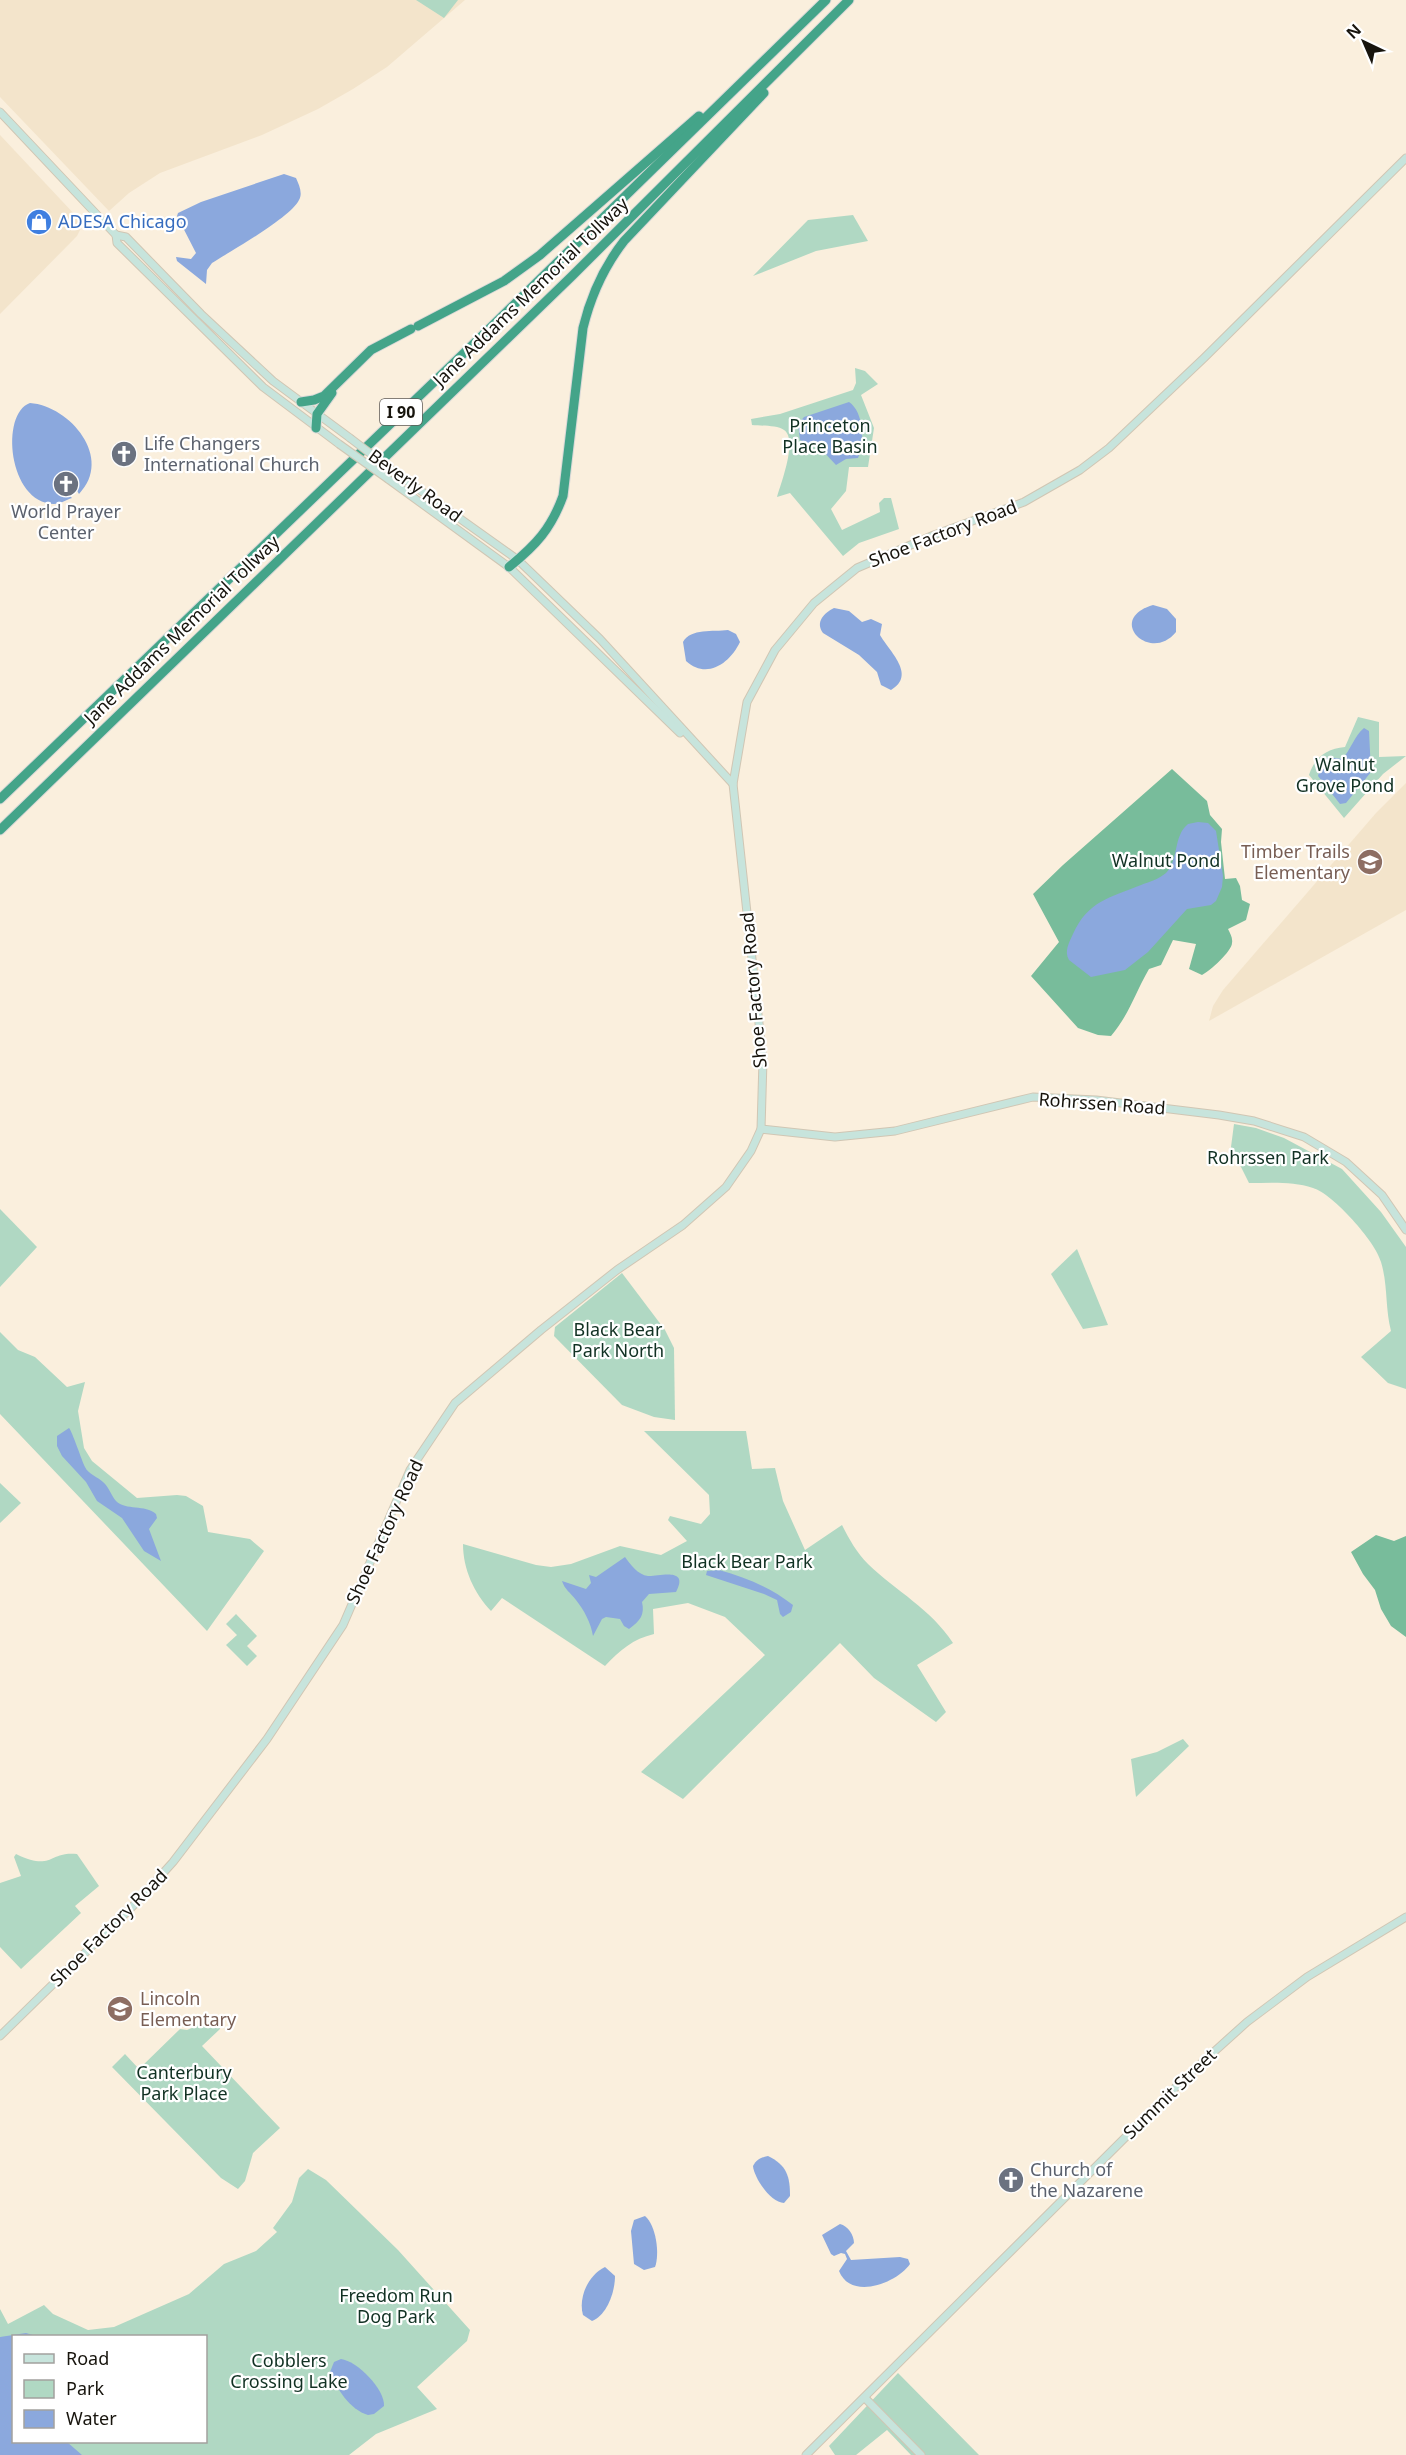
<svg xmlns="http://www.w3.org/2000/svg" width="1406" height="2455" font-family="'Noto Sans',sans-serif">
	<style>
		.built { fill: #f3e4cb }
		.green { fill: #b0d8c3; fill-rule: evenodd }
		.forest { fill: #78bc9b }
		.water { fill: #8ba8dd }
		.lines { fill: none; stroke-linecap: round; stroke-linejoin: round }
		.secondary-casing { stroke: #d0c6b4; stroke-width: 9 }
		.highway-casing { stroke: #dad9d8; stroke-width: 11 }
		.secondary { stroke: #c7e4dc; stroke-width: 7 }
		.highway { stroke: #44a489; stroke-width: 9 }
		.secondary-bridge-casing { stroke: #d0c6b4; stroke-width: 9; stroke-linecap: butt }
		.secondary-bridge { stroke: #c7e4dc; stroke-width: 7 }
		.labels { text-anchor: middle; stroke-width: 4.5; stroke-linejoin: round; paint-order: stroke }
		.shield { fill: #fff; stroke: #5d5a56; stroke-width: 1.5 }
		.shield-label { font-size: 16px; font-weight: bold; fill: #17140d }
		.shop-label { font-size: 18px; fill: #366cbe; stroke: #fff; text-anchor: start }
		.street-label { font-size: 18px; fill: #17140d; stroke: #fff }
		.park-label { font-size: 18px; fill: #113123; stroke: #fff }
		.worship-label { font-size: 18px; fill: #5b616d; stroke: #fff; text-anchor: start }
		.education-label { font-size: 18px; fill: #785e54; stroke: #fff; text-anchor: end }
	</style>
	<rect width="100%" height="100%" fill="#faefdd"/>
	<g class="built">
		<path d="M0,0H465L387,67L353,89L318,109L262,135L160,173L129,193L109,211L0,97Z"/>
		<path d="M0,135L76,216L81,228L77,236L0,314Z"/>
		<path d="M1406,783V910L1209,1021L1213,1006L1223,990L1376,813Z"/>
	</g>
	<g class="green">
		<path d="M416,0H458L444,18Z"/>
		<path d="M853,215L868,241L816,251L753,276L808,220Z"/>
		<path d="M855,368L865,371L878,384L861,395L874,428L868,467H849L846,491L831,509L842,530L880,512L879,503L884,498H891L899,529L859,543L843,556L790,493L777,497C781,483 798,439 784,430C777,425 761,426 752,425L751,419L780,414L853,390L856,383Z"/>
		<path d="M1358,717L1379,722V757L1406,756L1383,774L1344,818L1309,775C1315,757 1326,749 1345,747Z"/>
		<path d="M1234,1124L1256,1128L1284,1138L1342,1169L1381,1212L1406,1247V1389L1388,1383L1361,1357L1391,1331C1385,1308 1388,1285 1381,1262C1376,1242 1333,1194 1313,1188C1293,1181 1270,1183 1249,1183L1231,1147Z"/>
		<path d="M0,1209L37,1247L0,1287Z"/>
		<path d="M1077,1249L1108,1325L1083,1329L1051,1274Z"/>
		<path d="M622,1273L665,1330L674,1348L675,1420L654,1417L622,1405L554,1336L555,1327Z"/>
		<path d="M0,1332L18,1350L35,1357L67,1387L85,1382L78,1411L84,1448L92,1461L137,1498L177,1495L186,1496L203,1506L208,1532L250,1539L264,1551L207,1631L0,1414Z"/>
		<path d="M644,1431H746L752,1469L775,1468L783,1501L805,1550L842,1525C849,1539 857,1553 868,1564C896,1591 931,1609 953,1643L917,1665L946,1712L936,1722L874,1678L840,1643L683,1799L641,1772L765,1655L725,1617L688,1603L653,1609L654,1634C633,1639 620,1650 605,1666L502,1598L491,1611C474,1593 463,1569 463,1544L536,1565L551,1567L571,1564L620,1546L661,1555L687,1541L668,1520L670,1516L701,1524L710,1514L709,1495Z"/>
		<path d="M0,1483L21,1503L0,1523Z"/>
		<path d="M236,1614L257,1636L247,1646L257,1656L247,1666L226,1645L237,1635L226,1624Z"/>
		<path d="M1183,1739L1189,1746L1136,1797L1131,1759L1157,1752Z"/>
		<path d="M16,1854C53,1872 48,1851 77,1854L99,1886L75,1906L81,1913L21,1969L0,1947V1883L21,1876L14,1857Z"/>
		<path d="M216,2018L220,2029L202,2046L280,2128L253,2153L245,2181L238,2189L221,2178L112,2067L125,2054L139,2069L180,2029L187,2030Z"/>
		<path d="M308,2169L326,2180L398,2250L470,2330L467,2341L417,2387L437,2409L376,2434L349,2455H0V2309L8,2324L44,2305L53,2314L88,2330L114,2327L189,2294L224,2264L256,2251L277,2232L273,2228L292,2202L299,2178ZM14,2336H206V2442H14Z"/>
		<path d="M898,2373L979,2455H911L887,2430L856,2455H835L829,2446Z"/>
	</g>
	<g class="forest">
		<path d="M1172,769L1207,801L1210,815L1222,829L1221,842L1225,879L1236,878L1240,886L1242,900L1250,904L1246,920L1228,929C1230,933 1233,938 1232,943C1232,951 1210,971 1202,975L1189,969L1196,944L1173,940L1161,965L1149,969C1135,993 1129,1015 1111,1036L1098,1035L1078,1028L1031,976L1059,942L1033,894L1063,865Z"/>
		<path d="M1376,1535L1394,1541L1406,1536V1637L1391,1626L1381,1609L1375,1590L1363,1574L1351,1552Z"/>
	</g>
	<g class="water">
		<path d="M284,174L296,178C299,185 303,193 299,200C290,218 231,251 212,263L207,270L206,284L177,261L176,257L191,259L196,253L177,216L178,213L201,202Z"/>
		<path d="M849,402C864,412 865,443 858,458L846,459L836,465L821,449L800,440L798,424L804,417Z"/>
		<path d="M30,403C70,406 114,458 79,494C73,485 80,474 64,473L56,478L55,484L57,491L69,495L72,498C66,500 60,504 54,504C8,503 0,413 30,403Z"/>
		<path d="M1153,605L1167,609L1176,619V632C1150,664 1105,619 1153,605Z"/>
		<path d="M834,608L849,611L862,622L871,619L882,624L880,635C889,651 917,675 891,690L881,685L877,672L859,655L823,633C815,622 824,613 834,608Z"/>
		<path d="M728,630L736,634L740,642C730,663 707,680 686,661L683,642C691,628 713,632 728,630Z"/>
		<path d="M1364,728L1369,731L1371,772L1346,803L1340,804L1318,776L1320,768L1328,757L1342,759C1351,750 1354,736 1364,728Z"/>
		<path d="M1198,822L1208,823L1216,831L1223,876L1222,887L1216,901L1211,905L1187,909L1148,952L1125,970L1091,977L1069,960C1064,951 1069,943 1073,934C1088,901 1109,898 1141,885C1149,882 1159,879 1166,873C1179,860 1173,836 1188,824Z"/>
		<path d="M69,1428C72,1431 82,1461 85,1467C88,1474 98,1477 103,1482C109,1487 111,1495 116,1501C126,1511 145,1504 156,1514L157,1518L149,1529L161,1561L144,1551L122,1518L97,1501L86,1482L62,1456L57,1446V1436Z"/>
		<path d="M625,1557C630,1564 638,1575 648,1576C657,1577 690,1566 676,1592L649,1594L642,1602C645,1615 640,1621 629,1629L624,1626L620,1619L606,1617L602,1619L593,1636C591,1623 584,1610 576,1600C570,1592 565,1590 562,1581L586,1589L591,1583L589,1575L596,1577Z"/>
		<path d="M719,1570C747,1578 770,1587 793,1605L791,1612L783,1617L780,1614L777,1600L764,1594L706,1575L707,1571Z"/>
		<path d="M768,2156C787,2165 790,2177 790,2196L784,2203C771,2203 754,2178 753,2166C757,2159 760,2158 768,2156Z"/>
		<path d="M645,2216C656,2225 660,2254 655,2267L644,2270L634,2264L631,2231L634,2220Z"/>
		<path d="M840,2224C848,2226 854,2235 854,2243L846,2251L851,2260L900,2257L908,2259L910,2264C897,2283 851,2301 839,2271L847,2259L845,2254L841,2253L834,2256L831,2254L822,2235Z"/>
		<path d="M605,2267L615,2276C615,2292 607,2315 592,2321L583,2315C578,2298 588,2275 605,2267Z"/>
		<path d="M26,2333L36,2336H14V2442H67L82,2455H0V2337Z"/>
		<path d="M341,2359C357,2361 385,2389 384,2406L374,2414L368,2415C349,2409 337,2389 330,2372L334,2362Z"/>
	</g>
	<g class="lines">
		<g class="secondary-casing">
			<g id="secondary">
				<path d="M0,112L116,235L117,243L263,387L339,444"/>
				<path d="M116,235L126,237L201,314L273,381L350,438"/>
				<path d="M396,473L518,560L600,639L733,784"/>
				<path d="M388,479L509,567L680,733"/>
				<path d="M761,1129L835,1137L895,1131L1033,1097L1096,1100L1219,1115L1254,1121L1304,1137L1346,1162L1382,1195L1406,1230"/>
				<path d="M0,2036L137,1902L173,1862L267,1739L343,1625L410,1470L455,1403L541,1330L617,1270L683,1225L726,1187L751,1151L761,1129L763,1060L733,784L747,702L775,650L814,603L857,568L934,535L1024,502L1080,470L1109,448L1204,358L1406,158"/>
				<path d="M865,2398L921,2455"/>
				<path d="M806,2455L1186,2077L1247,2022L1307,1977L1406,1917"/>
			</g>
		</g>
		<g class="highway-casing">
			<g id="highway">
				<path d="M418,326L504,281L540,255L699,116"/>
				<path d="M301,402L314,400L324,396L371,350L411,329"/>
				<path d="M316,428L317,414L332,393"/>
				<path d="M509,567C536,545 551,529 563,496L583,328C591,295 603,268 624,241L764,93"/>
				<path d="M0,799L487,331L826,0"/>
				<path d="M0,830L572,276L849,0"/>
			</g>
		</g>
		<use href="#secondary" class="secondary"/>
		<use href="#highway" class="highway"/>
		<g class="secondary-bridge-casing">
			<g id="secondary-bridge">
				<path d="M350,438L396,473"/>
				<path d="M339,444L388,479"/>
			</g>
		</g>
		<use href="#secondary-bridge" class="secondary-bridge"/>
	</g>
	<defs>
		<g id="shop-disc" transform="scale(1.35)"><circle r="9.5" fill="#3f7fe0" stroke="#fff"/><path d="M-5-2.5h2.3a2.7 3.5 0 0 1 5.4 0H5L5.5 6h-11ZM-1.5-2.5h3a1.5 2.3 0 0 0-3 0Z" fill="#fff"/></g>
		<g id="church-disc" transform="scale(1.35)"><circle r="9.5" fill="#6b7280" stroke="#fff"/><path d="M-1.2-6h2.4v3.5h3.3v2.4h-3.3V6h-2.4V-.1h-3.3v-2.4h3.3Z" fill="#fff"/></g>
		<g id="school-disc" transform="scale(1.35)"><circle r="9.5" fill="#8d6e63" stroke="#fff"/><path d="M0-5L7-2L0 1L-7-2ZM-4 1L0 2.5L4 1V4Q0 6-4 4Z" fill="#fff"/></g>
	</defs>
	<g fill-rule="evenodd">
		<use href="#shop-disc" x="39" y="222"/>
		<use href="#church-disc" x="124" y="454"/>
		<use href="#church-disc" x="66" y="484"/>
		<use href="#school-disc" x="1370" y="862"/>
		<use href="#school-disc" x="120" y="2009"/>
		<use href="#church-disc" x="1011" y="2180"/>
	</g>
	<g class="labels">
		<rect class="shield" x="380" y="399" width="42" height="26" rx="4.5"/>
		<g class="shield-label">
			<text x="401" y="418">I 90</text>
		</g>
		<g class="shop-label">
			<text x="58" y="228">ADESA Chicago</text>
		</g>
		<g class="street-label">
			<text transform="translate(531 292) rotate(-44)" y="6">Jane Addams Memorial Tollway</text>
			<text transform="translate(415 486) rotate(36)" y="6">Beverly Road</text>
			<text transform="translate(943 534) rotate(-21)" y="6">Shoe Factory Road</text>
			<text transform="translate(182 630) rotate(-44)" y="6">Jane Addams Memorial Tollway</text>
			<text transform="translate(754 990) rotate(-95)" y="6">Shoe Factory Road</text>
			<text transform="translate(1102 1104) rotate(4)" y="6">Rohrssen Road</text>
			<text transform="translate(385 1532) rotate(-65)" y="6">Shoe Factory Road</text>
			<text transform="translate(109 1928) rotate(-45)" y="6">Shoe Factory Road</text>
			<text transform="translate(1170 2094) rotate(-44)" y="6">Summit Street</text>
		</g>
		<g class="park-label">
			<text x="830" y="432">Princeton<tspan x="830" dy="21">Place Basin</tspan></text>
			<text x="1345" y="771">Walnut<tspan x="1345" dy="21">Grove Pond</tspan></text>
			<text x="1166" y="867">Walnut Pond</text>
			<text x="1268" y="1164">Rohrssen Park</text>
			<text x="618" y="1336">Black Bear<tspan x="618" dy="21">Park North</tspan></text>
			<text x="747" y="1568">Black Bear Park</text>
			<text x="184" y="2079">Canterbury<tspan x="184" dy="21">Park Place</tspan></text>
			<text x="396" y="2302">Freedom Run<tspan x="396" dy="21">Dog Park</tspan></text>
			<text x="289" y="2367">Cobblers<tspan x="289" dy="21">Crossing Lake</tspan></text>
		</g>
		<g class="worship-label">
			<text x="144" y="450">Life Changers<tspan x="144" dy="21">International Church</tspan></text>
			<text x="66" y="518" text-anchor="middle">World Prayer<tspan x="66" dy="21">Center</tspan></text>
			<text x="1030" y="2176">Church of<tspan x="1030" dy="21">the Nazarene</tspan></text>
		</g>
		<g class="education-label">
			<text x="1350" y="858">Timber Trails<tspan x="1350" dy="21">Elementary</tspan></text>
			<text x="140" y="2005" text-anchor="start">Lincoln<tspan x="140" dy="21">Elementary</tspan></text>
		</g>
	</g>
	<rect x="12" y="2335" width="195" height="108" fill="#ffffff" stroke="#a2a19e" stroke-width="1.5"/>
	<rect x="24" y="2354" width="30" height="9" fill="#c7e4dc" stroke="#a2a19e" stroke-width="1.5"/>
	<text x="66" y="2365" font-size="18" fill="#17140d">Road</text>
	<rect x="24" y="2380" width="30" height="18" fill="#b0d8c3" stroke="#a2a19e" stroke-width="1.5"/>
	<text x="66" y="2395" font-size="18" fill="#17140d">Park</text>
	<rect x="24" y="2410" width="30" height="18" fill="#8ba8dd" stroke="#a2a19e" stroke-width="1.5"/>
	<text x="66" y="2425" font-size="18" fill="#17140d">Water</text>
	<g transform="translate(1364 42) rotate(316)" stroke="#ffffff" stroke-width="4.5" paint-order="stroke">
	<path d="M0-4.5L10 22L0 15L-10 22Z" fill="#17140d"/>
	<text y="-9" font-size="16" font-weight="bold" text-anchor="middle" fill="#17140d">N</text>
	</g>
</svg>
